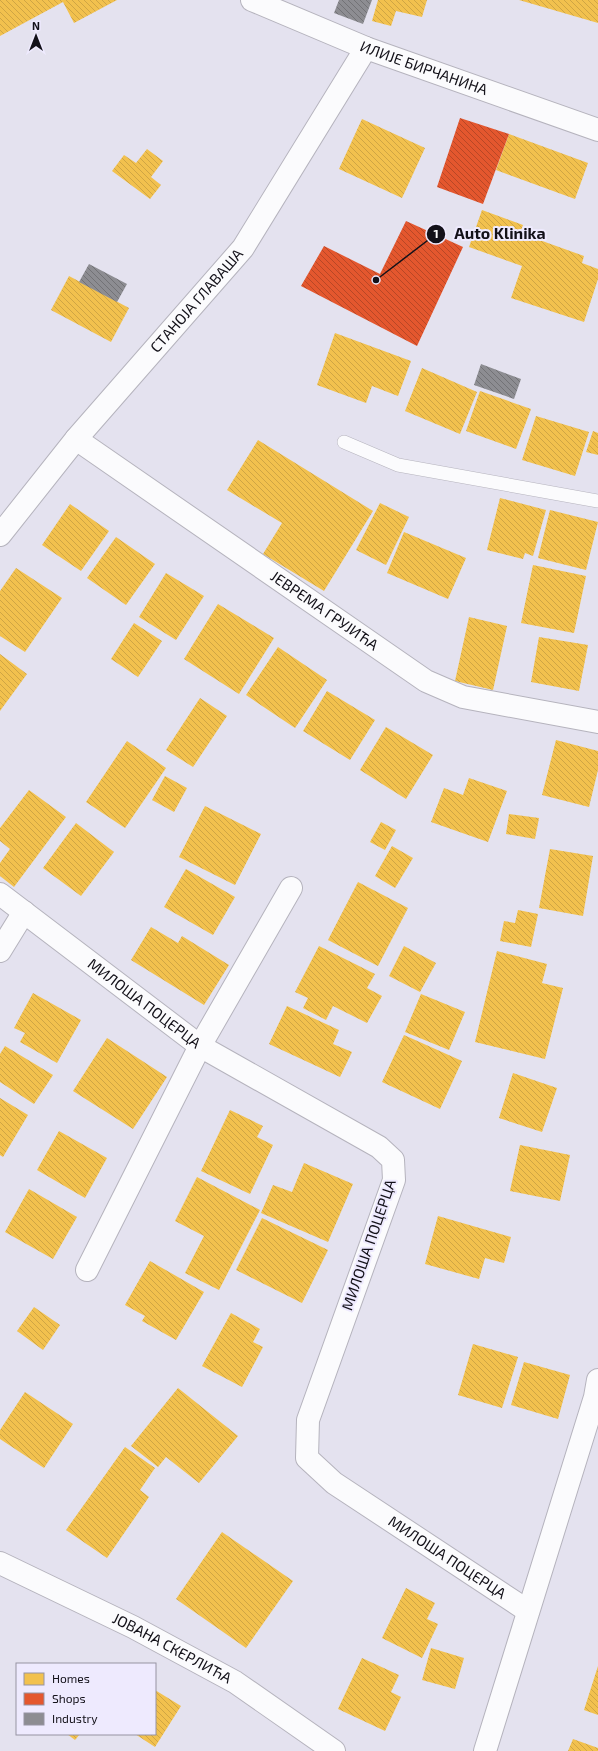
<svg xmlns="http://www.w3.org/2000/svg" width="598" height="1751" font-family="'Exo 2',sans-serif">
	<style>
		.homes { fill: url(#homes-back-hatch) }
		.shops { fill: url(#shops-back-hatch) }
		.industry { fill: url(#industry-back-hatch) }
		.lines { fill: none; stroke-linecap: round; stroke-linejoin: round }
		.service-casing { stroke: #b5b3bd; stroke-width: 14 }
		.minor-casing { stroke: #b5b3bd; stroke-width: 24 }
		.secondary-casing { stroke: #b5b3bd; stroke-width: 24 }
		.service { stroke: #fbfbfd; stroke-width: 13 }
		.minor { stroke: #fbfbfd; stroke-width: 22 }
		.secondary { stroke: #fbfbfd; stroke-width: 22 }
		.labels { text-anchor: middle; stroke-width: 4; stroke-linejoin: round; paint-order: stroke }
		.street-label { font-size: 15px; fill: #131119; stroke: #eeeafe }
		.leader { fill: none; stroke: #131119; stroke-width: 1.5 }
		.callout-dot { fill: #131119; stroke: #eeeafe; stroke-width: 1.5 }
		.mark-label { font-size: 12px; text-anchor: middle; font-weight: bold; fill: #fff }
		.callout-label { font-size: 16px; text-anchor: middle; font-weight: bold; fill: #131119; stroke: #eeeafe; stroke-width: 4; stroke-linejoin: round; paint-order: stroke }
	</style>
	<defs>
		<pattern id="homes-back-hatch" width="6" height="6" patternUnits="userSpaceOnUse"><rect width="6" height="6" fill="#f2c14e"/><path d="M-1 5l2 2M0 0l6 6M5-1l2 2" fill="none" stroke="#cfa544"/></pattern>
		<pattern id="shops-back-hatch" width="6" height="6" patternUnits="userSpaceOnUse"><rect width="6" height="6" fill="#e4572e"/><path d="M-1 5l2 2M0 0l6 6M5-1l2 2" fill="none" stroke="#b84726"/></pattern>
		<pattern id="industry-back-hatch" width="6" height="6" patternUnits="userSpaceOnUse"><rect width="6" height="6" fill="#8d8d92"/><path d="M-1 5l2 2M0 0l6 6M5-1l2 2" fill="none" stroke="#727276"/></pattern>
	</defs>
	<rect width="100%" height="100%" fill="#e4e2ef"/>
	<g class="homes">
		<path d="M0,0H117L74,23L63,2L0,36Z"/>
		<path d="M378,0H427L422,17L396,11L391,26L372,21Z"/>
		<path d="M519,0H598V23Z"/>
		<path d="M362,119L425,148L402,198L339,169Z"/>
		<path d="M509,134L588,163L575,199L496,170Z"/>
		<path d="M147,149L163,161L151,177L161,185L150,199L112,171L124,155L136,163Z"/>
		<path d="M482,210L523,225L520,233L584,256L582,263L598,269V279L584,322L511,298L522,266L469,247Z"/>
		<path d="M69,276L129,308L111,342L51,310Z"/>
		<path d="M335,333L411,361L398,396L372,386L366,403L317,385Z"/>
		<path d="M422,368L477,392L460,434L405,411Z"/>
		<path d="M480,391L531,409L516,449L466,431Z"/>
		<path d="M536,416L589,432L575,476L522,460Z"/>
		<path d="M593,431L598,433V455L586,452Z"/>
		<path d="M258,440L373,511L324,591L263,554L282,523L227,490Z"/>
		<path d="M500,498L546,510L533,556L525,553L523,559L487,550Z"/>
		<path d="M380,503L409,517L386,565L356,550Z"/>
		<path d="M70,504L109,531L81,571L42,545Z"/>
		<path d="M550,510L598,522L586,570L538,558Z"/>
		<path d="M404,532L466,558L448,599L387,573Z"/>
		<path d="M116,537L155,564L126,605L87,578Z"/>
		<path d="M533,565L586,576L574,633L521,623Z"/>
		<path d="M16,568L62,598L25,652L0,636V591Z"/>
		<path d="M166,573L204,596L176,640L139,617Z"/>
		<path d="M218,604L274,638L239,694L184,659Z"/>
		<path d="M469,617L507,626L493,690L455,681Z"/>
		<path d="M134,623L162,641L138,677L111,659Z"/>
		<path d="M539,637L588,645L579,691L531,682Z"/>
		<path d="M278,647L327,680L295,728L246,695Z"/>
		<path d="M0,654L27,674L0,711Z"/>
		<path d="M327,691L375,720L350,760L303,731Z"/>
		<path d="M200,698L227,716L193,767L166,750Z"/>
		<path d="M386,727L433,755L406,799L360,770Z"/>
		<path d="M556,740L598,751V770L589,807L542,795Z"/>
		<path d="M127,741L166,768L125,828L86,802Z"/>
		<path d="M165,776L187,788L174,812L152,800Z"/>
		<path d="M469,778L507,791L488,842L431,822L444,788L463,795Z"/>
		<path d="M29,790L66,817L14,887L0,876V863L10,849L0,841V828Z"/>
		<path d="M205,806L261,834L235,885L179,857Z"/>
		<path d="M509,814L539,818L535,839L506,834Z"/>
		<path d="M381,822L396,830L385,850L370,842Z"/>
		<path d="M76,823L114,852L81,896L43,868Z"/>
		<path d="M392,846L413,858L395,888L375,876Z"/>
		<path d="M550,849L593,856L583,916L539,908Z"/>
		<path d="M186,869L235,897L213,935L164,907Z"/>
		<path d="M358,882L408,908L378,966L328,940Z"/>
		<path d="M518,910L538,914L531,947L500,941L504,921L515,923Z"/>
		<path d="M151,927L178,943L182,936L229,965L204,1005L131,960Z"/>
		<path d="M319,946L375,974L367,988L382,996L367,1023L333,1006L326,1020L303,1008L308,998L295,992Z"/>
		<path d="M404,946L436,963L420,992L389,976Z"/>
		<path d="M497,951L547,964L542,983L563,988L545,1059L475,1042Z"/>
		<path d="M33,993L81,1020L57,1063L20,1042L25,1033L14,1028Z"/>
		<path d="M421,994L465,1012L449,1050L405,1032Z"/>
		<path d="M287,1006L339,1030L333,1044L352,1052L340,1077L269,1044Z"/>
		<path d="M404,1035L462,1061L440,1109L382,1082Z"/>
		<path d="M107,1038L167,1077L133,1129L73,1091Z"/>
		<path d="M5,1046L53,1075L34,1104L0,1082V1054Z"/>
		<path d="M513,1073L557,1088L542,1132L499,1118Z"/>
		<path d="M0,1098L28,1115L3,1157L0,1155Z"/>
		<path d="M230,1110L263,1126L257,1137L273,1145L250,1194L201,1171Z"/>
		<path d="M59,1131L107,1158L85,1198L37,1170Z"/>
		<path d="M520,1145L570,1155L560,1201L510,1191Z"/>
		<path d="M304,1163L353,1184L328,1242L261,1213L273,1185L292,1192Z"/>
		<path d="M197,1177L260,1210L219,1290L185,1273L204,1236L175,1221Z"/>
		<path d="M29,1189L77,1217L53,1259L5,1232Z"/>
		<path d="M438,1216L511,1237L504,1263L485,1258L479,1279L425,1264Z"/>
		<path d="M262,1218L328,1250L302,1303L236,1270Z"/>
		<path d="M150,1261L204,1292L176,1340L142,1321L145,1316L125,1305Z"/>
		<path d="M34,1307L60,1325L43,1350L17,1331Z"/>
		<path d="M231,1313L260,1329L253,1342L263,1347L242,1387L202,1366Z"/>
		<path d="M473,1344L518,1357L502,1408L458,1395Z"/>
		<path d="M524,1362L570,1375L558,1419L511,1405Z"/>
		<path d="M178,1388L238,1436L199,1483L166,1457L158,1467L131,1446Z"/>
		<path d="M25,1392L73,1424L44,1468L0,1439V1430Z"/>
		<path d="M125,1447L155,1468L140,1490L149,1497L107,1558L66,1530Z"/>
		<path d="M222,1532L293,1581L246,1648L176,1599Z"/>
		<path d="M406,1588L435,1603L427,1619L438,1624L422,1658L382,1638Z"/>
		<path d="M431,1648L464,1658L455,1689L422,1680Z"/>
		<path d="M362,1658L399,1675L391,1692L401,1697L385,1731L338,1709Z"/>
		<path d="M598,1666V1715L584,1710Z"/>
		<path d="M155,1690L181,1706L155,1747L135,1734H155Z"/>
		<path d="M67,1734H80L75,1740Z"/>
		<path d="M573,1739L598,1748V1751H568Z"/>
	</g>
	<g class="shops">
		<path d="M460,118L509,134L483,204L437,187Z"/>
		<path d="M406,221L463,247L417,346L301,286L324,246L380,274Z"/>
	</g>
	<g class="industry">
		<path d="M339,0H372L363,24L334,13Z"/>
		<path d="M89,264L127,284L117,302L79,282Z"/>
		<path d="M481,364L521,379L514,399L474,385Z"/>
	</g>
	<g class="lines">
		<g class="service-casing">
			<path id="service" d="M344,442L398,465L598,501"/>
		</g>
		<g class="minor-casing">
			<g id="minor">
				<path id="s1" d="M252,0L366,48L598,130"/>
				<path id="s2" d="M76,439L426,681L463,697L598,722"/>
				<path id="s3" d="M0,535L76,439L243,248L366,48"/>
				<path id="s4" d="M0,894L200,1046L379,1147L393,1160L394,1180L308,1420L307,1458L334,1483L528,1611"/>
				<path d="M0,951L24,912"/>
				<path d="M87,1270L200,1046L291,888"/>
				<path id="s5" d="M0,1563L133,1627L235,1682L334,1751"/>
			</g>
		</g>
		<g class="secondary-casing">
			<path id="secondary" d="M485,1751L595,1397L598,1380"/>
		</g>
		<use href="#service" class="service"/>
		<use href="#minor" class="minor"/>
		<use href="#secondary" class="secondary"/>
	</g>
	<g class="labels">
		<g class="street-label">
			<text dy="5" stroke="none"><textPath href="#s1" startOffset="185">ИЛИЈЕ БИРЧАНИНА</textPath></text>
			<text dy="5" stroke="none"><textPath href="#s3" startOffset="306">СТАНОЈА ГЛАВАША</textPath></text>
			<text dy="5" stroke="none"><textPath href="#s2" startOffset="302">ЈЕВРЕМА ГРУЈИЋА</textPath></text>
			<text dy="5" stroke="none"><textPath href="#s4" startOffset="181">МИЛОША ПОЦЕРЦА</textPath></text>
			<text transform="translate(369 1245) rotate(-71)" y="5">МИЛОША ПОЦЕРЦА</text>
			<text dy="5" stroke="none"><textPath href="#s4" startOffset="961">МИЛОША ПОЦЕРЦА</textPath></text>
			<text dy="5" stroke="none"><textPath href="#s5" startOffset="192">ЈОВАНА СКЕРЛИЋА</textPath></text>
		</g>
	</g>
	<path class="leader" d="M376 280L436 234"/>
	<g class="callout-dot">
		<circle cx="376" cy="280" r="4"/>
		<circle cx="436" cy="234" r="10"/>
	</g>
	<g class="mark-label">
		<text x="436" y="238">1</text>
	</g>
	<g class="callout-label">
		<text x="500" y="239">Auto Klinika</text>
	</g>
	<rect x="16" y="1663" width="140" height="72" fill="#eeeafe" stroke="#9693a2"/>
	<rect x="24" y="1673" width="20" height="12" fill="#f2c14e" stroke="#9693a2"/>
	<text x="52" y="1683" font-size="12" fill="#131119">Homes</text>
	<rect x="24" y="1693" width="20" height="12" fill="#e4572e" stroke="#9693a2"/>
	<text x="52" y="1703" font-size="12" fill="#131119">Shops</text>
	<rect x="24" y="1713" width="20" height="12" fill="#8d8d92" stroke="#9693a2"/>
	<text x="52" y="1723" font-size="12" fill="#131119">Industry</text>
	<g transform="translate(36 36)" stroke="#eeeafe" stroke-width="3" paint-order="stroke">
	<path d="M0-3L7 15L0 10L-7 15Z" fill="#131119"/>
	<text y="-6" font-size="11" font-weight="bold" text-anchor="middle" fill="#131119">N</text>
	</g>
</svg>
